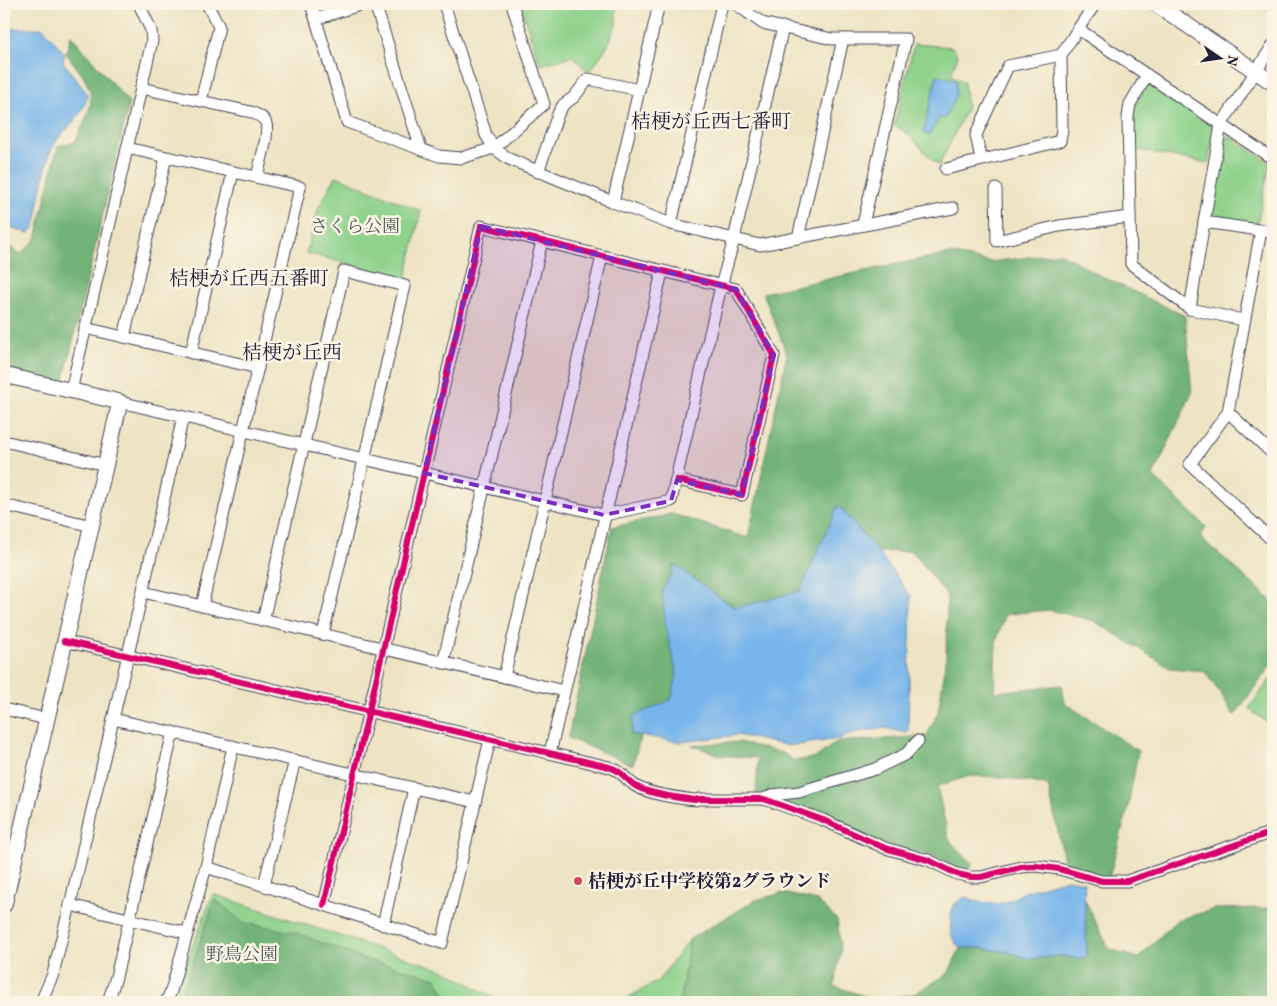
<svg xmlns="http://www.w3.org/2000/svg" width="1277" height="1006" font-family="Vollkorn,'Noto Serif JP',serif">
	<style>
		.green { fill: #8ed28c; stroke: #587a64 }
		.forest { fill: #72b478; stroke: #4a6b5a }
		.water { fill: #77b5ea; stroke: #4c6c92 }
		.lines { fill: none; stroke-linecap: round; stroke-linejoin: round }
		.minor-casing { stroke: #413f50; stroke-width: 13 }
		.tertiary-casing { stroke: #413f50; stroke-width: 17 }
		.minor { stroke: #fff; stroke-width: 11 }
		.tertiary { stroke: #fff; stroke-width: 15 }
		.cycleway-casing { stroke: #fcf5e5; stroke-width: 9 }
		.cycleway { stroke: #d6006c; stroke-width: 6 }
		.marked { fill: #7b2cbf; fill-opacity: 0.2; stroke: #7b2cbf; stroke-width: 4; stroke-dasharray: 10 6; stroke-linejoin: round }
		.poi-dot { fill: #d1495b; stroke: #fcf5e5; stroke-width: 2 }
		.labels { text-anchor: middle; stroke-width: 5; stroke-linejoin: round; paint-order: stroke }
		.park-label { font-size: 18px; fill: #425753; stroke: #fcf5e5 }
		.poi-label { font-size: 18px; font-weight: bold; fill: #22223b; stroke: #fcf5e5; text-anchor: start }
		.quarter-label { font-size: 20px; fill: #22223b; stroke: #fcf5e5 }
	</style>
	<rect width="100%" height="100%" fill="#fcf5e5"/>
	<filter id="ink" filterUnits="userSpaceOnUse"><feTurbulence type="fractalNoise" baseFrequency=".02" numOctaves="2"/><feDisplacementMap in="SourceGraphic" scale="10" xChannelSelector="R" yChannelSelector="G"/><feConvolveMatrix kernelMatrix="1 2 1 2 8 2 1 2 1" color-interpolation-filters="sRGB"/></filter>
	<filter id="wash" filterUnits="userSpaceOnUse"><feTurbulence type="fractalNoise" baseFrequency=".0096" numOctaves="4" result="noise"/><feDisplacementMap in="SourceGraphic" scale="20" xChannelSelector="R" yChannelSelector="G"/><feGaussianBlur stdDeviation="1.12" result="paint"/><feColorMatrix in="noise" values="0 0 0 0 0 0 0 0 0 0 0 0 0 0 0 0 0 1.4 0 .05"/><feComposite in="paint" operator="in"/></filter>
	<g filter="url(#wash)">
		<rect width="100%" height="100%" fill="#eee4c4"/>
		<g class="green">
			<path d="M520,4H616V25L608,45L589,73L573,56L540,65Z"/>
			<path d="M914,44L952,47L958,55L951,75L964,82L967,108L939,166C924,154 912,132 894,126Z"/>
			<path d="M1152,85L1212,126L1215,130L1208,163L1133,149V119L1136,104L1146,86Z"/>
			<path d="M1229,136L1270,163L1257,225L1214,219L1211,216L1224,138Z"/>
			<path d="M336,176L421,211L406,279L306,253L319,207Z"/>
			<path d="M1273,676V726L1254,713L1249,708Z"/>
			<path d="M213,894L446,971L502,1002H171Z"/>
			<path d="M690,939L680,1002H620L658,981Z"/>
		</g>
		<g class="forest">
			<path d="M71,35L129,103L63,383L4,368V239L8,246L21,254L36,239L58,146L75,142C82,126 97,103 88,86C83,74 73,63 66,53Z"/>
			<path d="M1061,253L1093,272L1185,316L1192,393L1153,476L1206,527L1200,537L1273,602V662L1234,716L1223,697L1204,671L1170,668L1094,621L1050,610L1006,614L996,641L994,692L1062,685L1065,703L1138,751L1128,808L1109,878L1065,865L1048,785L1000,777L970,776L937,786L949,840L973,865L968,869L958,870L933,856L890,846L756,796L758,758L720,755L692,745L739,742L783,753L794,761L817,757L836,742L927,736L938,712L946,662L947,596L912,551L878,552L839,506L800,591L735,608L674,565L666,630L677,674L671,700L631,734L641,735L633,765L568,738L612,527L672,514L748,538L787,354L763,293L911,261L949,254L990,262Z"/>
			<path d="M783,893L817,901L837,920L841,950L834,986L873,999L914,994L948,974L960,948H982L1008,952L1029,959L1063,956L1077,959L1087,956L1085,900L1109,949L1138,958L1177,920L1215,909L1273,908V1002H680L690,939L756,900Z"/>
			<path d="M215,899L242,922L297,933L361,958L436,978L449,1002H179Z"/>
		</g>
		<g class="water">
			<path d="M43,28L65,54L63,62L88,95C83,120 56,132 49,156C45,171 42,187 39,202C37,209 38,218 35,225C34,229 32,231 28,233L4,225V178L10,170L12,154L4,124V29Z"/>
			<path d="M937,75L956,80V96L944,119L940,117L929,135L923,133Z"/>
			<path d="M838,505L878,552L911,596L908,730L906,733L885,728L858,732L839,739L789,746L738,735L681,742L631,734L634,716L671,700L677,674L666,630L662,592L675,565L735,608L800,591Z"/>
			<path d="M1067,879L1084,882L1087,956L1077,959L1063,956L1029,959L1008,952L982,948H960C947,935 950,923 953,905L965,897L980,902L998,904L1008,901L1027,891Z"/>
		</g>
	</g>
	<g filter="url(#ink)">
		<g class="lines">
			<g class="minor-casing">
				<g id="minor">
					<path d="M311,4L347,122L439,156L461,158L494,148L544,104L512,4"/>
					<path d="M375,4L421,149"/>
					<path d="M444,4L486,135L494,148L509,159L613,202L671,224L760,245L953,208"/>
					<path d="M736,4L762,23L832,39H906L863,224"/>
					<path d="M1095,4L1078,29L1273,159"/>
					<path d="M1271,4L1273,6"/>
					<path d="M316,19L362,4"/>
					<path d="M1147,75L1130,104L1128,117L1131,264L1190,309L1243,320"/>
					<path d="M141,88L251,112C256,114 262,116 265,121C271,131 259,165 257,177"/>
					<path d="M201,101L219,27L207,4"/>
					<path d="M127,148L300,187L202,606"/>
					<path d="M981,159L976,135L1008,66L1061,55"/>
					<path d="M946,169L1060,141L1062,130L1061,55L1078,29"/>
					<path d="M538,172L558,114L563,105L574,97L588,79L639,90"/>
					<path d="M996,189L997,241L1059,226L1130,217"/>
					<path d="M613,202L659,4"/>
					<path d="M1204,222L1221,125L1273,45"/>
					<path d="M671,224L722,4"/>
					<path d="M1261,230L1228,412L1190,464L1273,541"/>
					<path d="M798,238L843,39"/>
					<path d="M1190,309L1204,222L1273,232"/>
					<path d="M85,328L258,368"/>
					<path d="M124,337L166,157"/>
					<path d="M191,353L233,172"/>
					<path d="M71,391L152,41L151,30L139,4"/>
					<path d="M120,402L604,515L671,501L721,286L734,239L783,27"/>
					<path d="M1228,412L1273,454"/>
					<path d="M4,441L106,465"/>
					<path d="M4,505L92,526"/>
					<path d="M143,592L564,691"/>
					<path d="M263,621L344,271L405,286L323,634"/>
					<path d="M64,641L605,766C622,770 621,775 634,785C646,794 679,798 695,800L699,799H764L823,820L885,848L928,860L957,874L971,877H981L1021,867L1036,866L1059,869L1102,881H1127L1273,832"/>
					<path d="M443,663L542,241"/>
					<path d="M504,677L602,256"/>
					<path d="M4,709L46,719"/>
					<path d="M113,719L475,802"/>
					<path d="M550,753L662,272"/>
					<path d="M764,799L772,795L799,792L875,769L906,754L918,741"/>
					<path d="M206,867L442,943L490,739"/>
					<path d="M264,885L295,760"/>
					<path d="M70,905L187,933"/>
					<path d="M324,905L481,226L736,289L774,355L742,495L677,480"/>
					<path d="M383,925L414,788"/>
					<path d="M41,1002L53,974L70,905L183,417"/>
					<path d="M108,1002L116,977L173,732"/>
					<path d="M166,1002L171,991L206,867L233,746"/>
				</g>
			</g>
			<g class="tertiary-casing">
				<g id="tertiary">
					<path d="M1156,4L1273,83"/>
					<path d="M4,375L120,402L4,905"/>
				</g>
			</g>
			<use href="#minor" class="minor"/>
			<use href="#tertiary" class="tertiary"/>
			<g class="cycleway-casing">
				<g id="cycleway">
					<path d="M64,641L605,766C622,770 621,775 634,785C646,794 679,798 695,800L699,799H764L823,820L885,848L928,860L957,874L971,877H981L1021,867L1036,866L1059,869L1102,881H1127L1273,832"/>
					<path d="M324,905L481,226L736,289L774,355L742,495L677,480"/>
				</g>
			</g>
			<use href="#cycleway" class="cycleway"/>
		</g>
	</g>
	<path class="marked" d="M481,226L736,289L774,355L742,495L677,480L671,501L604,515L424,473Z"/>
	<circle class="poi-dot" cx="578" cy="881" r="5"/>
	<g class="labels">
		<g class="park-label">
			<text x="355" y="232">さくら公園</text>
			<text x="242" y="960">野鳥公園</text>
		</g>
		<g class="poi-label">
			<text x="588" y="887">桔梗が丘中学校第2グラウンド</text>
		</g>
		<g class="quarter-label">
			<text x="711" y="128">桔梗が丘西七番町</text>
			<text x="249" y="285">桔梗が丘西五番町</text>
			<text x="292" y="359">桔梗が丘西</text>
		</g>
	</g>
	<rect width="1277" height="1006" fill="none" stroke="#fcf5e5" stroke-width="20"/>
	<g transform="translate(1220 58) rotate(103)" stroke="#fcf5e5" stroke-width="4" paint-order="stroke">
	<path d="M0-4L9 19L0 12L-9 19Z" fill="#22223b"/>
	<text y="-8" font-size="14" font-weight="bold" text-anchor="middle" fill="#22223b">N</text>
	</g>
</svg>
